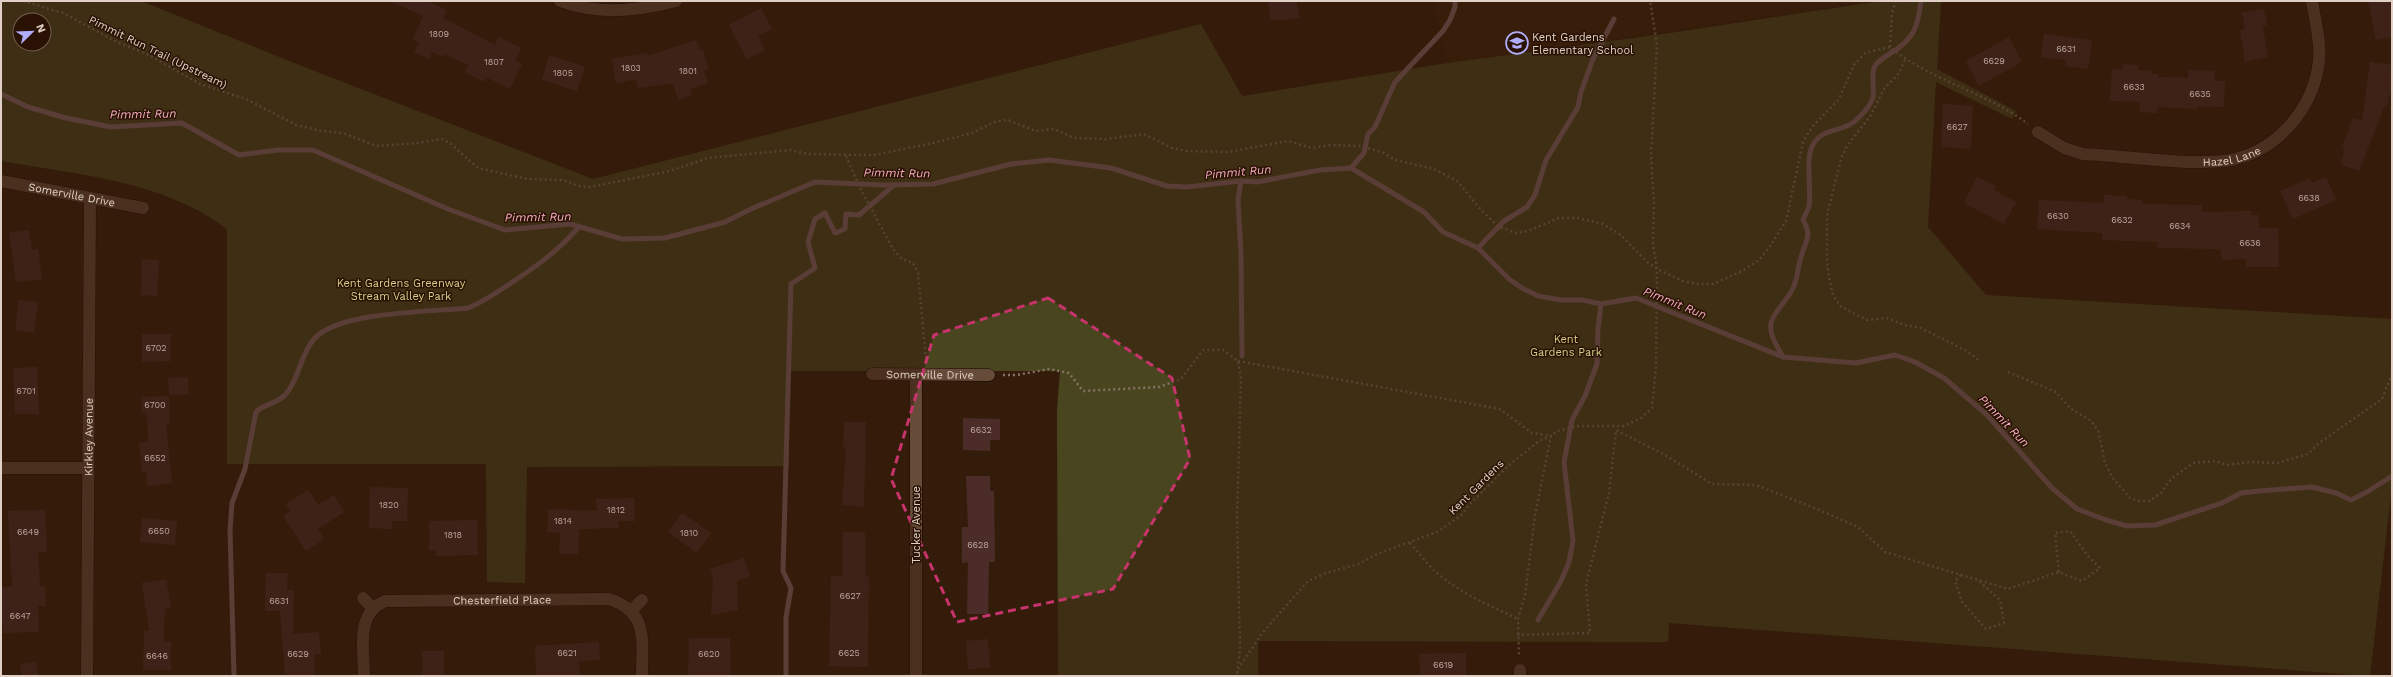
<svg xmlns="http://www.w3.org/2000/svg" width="2393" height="677" font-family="'Work Sans',sans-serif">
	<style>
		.built { fill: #3f210c }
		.green { fill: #49461f; fill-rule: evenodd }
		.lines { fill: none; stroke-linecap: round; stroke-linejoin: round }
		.stream { stroke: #87666b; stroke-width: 5 }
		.building { fill: #4b2c28 }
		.street-casing { stroke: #1a0500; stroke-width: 13 }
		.path { stroke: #867164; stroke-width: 2.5; stroke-dasharray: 2 3; stroke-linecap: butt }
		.street { stroke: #664b39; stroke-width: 12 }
		.marked { fill: none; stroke: #c6346b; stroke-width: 3; stroke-dasharray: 8 5; stroke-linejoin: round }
		.labels { text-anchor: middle; stroke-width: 3; stroke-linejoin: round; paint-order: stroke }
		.number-label { font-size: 9px; fill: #bba79e }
		.poi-label { font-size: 11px; fill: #e0d0c6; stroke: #291203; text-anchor: start }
		.street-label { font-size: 11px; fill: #e0d0c6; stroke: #291203 }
		.park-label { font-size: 11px; fill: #d5d08a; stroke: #291203 }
		.water-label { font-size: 12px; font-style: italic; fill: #f6acc0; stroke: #291203 }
	</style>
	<rect width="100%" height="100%" fill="#341c0b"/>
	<path class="built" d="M1434,1H1874L1448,63Z"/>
	<path class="green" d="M1,1H141L299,65L593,179L1201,24L1242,96L1448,63L1670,33L1881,1H1941L1937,69L2016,111L2012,119L1936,82L1928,227L1986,295L2392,319V486L2370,676L1669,623L1668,642L1258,641V676H1058L1057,411L1060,371H787L789,466L527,467L525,583L487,582L486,464H227V229C162,180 79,175 1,161ZM20,20H44V44H20Z"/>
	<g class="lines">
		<g class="stream">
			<path d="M1,94L28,107L66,118L111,127L182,123L239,155L278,150H313L448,209L505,230L570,224L622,239L665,238L725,222L751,209L815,182L884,185L933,184L1011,164L1049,160L1111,168L1167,186L1187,187L1241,181L1257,182L1320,170L1351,168L1424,212L1443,232L1478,248L1509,279L1522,288L1538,296L1561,300H1582L1601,304L1636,298L1783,357L1856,363L1895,355L1915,362L1944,378L1987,415L2052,488L2077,509L2106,520L2127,526L2155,525L2222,503L2241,493L2259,491L2312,487L2336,493L2351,500L2367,492L2392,476"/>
			<path d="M1351,168L1364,153L1368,134L1375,127L1395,82L1443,31L1450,20L1455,7V1"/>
			<path d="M1241,181L1238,200L1241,254L1242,356"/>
			<path d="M1478,248L1504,221L1527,207L1535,195L1546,160L1578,107L1581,92L1593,59L1614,19"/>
			<path d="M1783,357C1777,346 1769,335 1771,323C1773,313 1786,301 1791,292C1798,281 1797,269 1801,257C1805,241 1813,237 1803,220C1805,215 1808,210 1809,206C1812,189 1804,157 1814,143C1823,128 1843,132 1855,121C1862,115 1871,105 1873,97C1875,86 1870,76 1875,66C1878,61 1886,56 1891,53C1914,39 1918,27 1921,1"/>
			<path d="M1538,620L1561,581L1569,562L1573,541L1564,462L1572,420L1585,396L1597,364L1598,328L1601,304"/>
			<path d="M234,676L230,530L232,503L245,469L256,412C264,404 278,403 285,395C299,380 300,355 314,339C338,311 432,312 468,308C481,303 493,295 505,287C534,268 556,253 579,227"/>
			<path d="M786,676V617L791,588L783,571L791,284L815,268L808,242L815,219L825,213L835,233L845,229L846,214L859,215L894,185"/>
		</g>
	</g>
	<g class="building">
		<path d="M389,1H427L447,10L443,18L495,45L499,37L521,48L515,60L522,64L510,89L486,77L484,82L465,72L469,65L444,54L443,57L432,52L429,59L414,52L419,42L413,39L423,16Z"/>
		<path d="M1268,1H1297L1299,18L1271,21Z"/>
		<path d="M2368,1H2392V37L2376,40Z"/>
		<path d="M761,8L772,29L758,36L765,50L747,59L729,25Z"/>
		<path d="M2264,9L2267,25L2263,26L2268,57L2245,62L2240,30L2245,29L2242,13Z"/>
		<path d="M2044,34L2092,40L2088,69L2065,66L2066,60L2041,57Z"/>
		<path d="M2009,37L2022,62L1979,86L1966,61Z"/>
		<path d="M696,40L700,51L703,50L709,70L704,71L708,83L690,89L692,95L678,100L673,83L638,88L636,79L616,83L612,59L647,53V56Z"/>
		<path d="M549,55L585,67L577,91L542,80Z"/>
		<path d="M2370,62L2392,65V84L2387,107H2384L2359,171L2340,164L2345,150L2342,148L2353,118L2362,121Z"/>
		<path d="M2123,64L2138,65V70L2153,71L2152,74H2159L2158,77L2188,78L2189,70L2215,71L2214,81H2225L2224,107L2197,106V109L2157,107V113L2139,112L2140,102L2110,101L2112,69L2122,70Z"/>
		<path d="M1943,104L1973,106L1971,149L1941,147Z"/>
		<path d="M1977,177L1996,186L1994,190L2016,202L2004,224L1964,203Z"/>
		<path d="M2326,177L2336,200L2293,219L2280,191L2310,178L2312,183Z"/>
		<path d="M2104,195L2127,196V199L2142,200V204L2202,205V212L2251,211V215H2259V228H2278L2279,267H2246V259L2222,260L2220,249L2157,248L2158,242L2102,240V233L2037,229L2039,200L2103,203Z"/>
		<path d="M29,230L32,250L38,249L42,279L16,282L9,233Z"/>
		<path d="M142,259L159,260L157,296L141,295Z"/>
		<path d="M19,300L38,302L34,333L15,330Z"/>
		<path d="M142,334H171V361L142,362Z"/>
		<path d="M37,367L39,414H15L13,368Z"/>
		<path d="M188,377L189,394L169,395L168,378Z"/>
		<path d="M169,396L170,423L166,424L172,483L147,486L146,472H142L139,443L148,442L147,413H142L141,397Z"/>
		<path d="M963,418L1000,419V440H990V451L963,450Z"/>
		<path d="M844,422H866L864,507L842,505L846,449H843Z"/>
		<path d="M966,476H990V491H994L995,562H989L988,614H967L968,562L962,563V527H968Z"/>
		<path d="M370,487L408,488L407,521H392V529L369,528Z"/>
		<path d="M308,490L318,505L334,495L344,512L318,529L324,539L306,551L283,516L290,511L286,504Z"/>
		<path d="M634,498L635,521H618L619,528L579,529L578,554H559L560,533L547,532L548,509L597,511L596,499Z"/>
		<path d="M45,510L47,552H38L40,586H45L46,606H38L39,632L3,633V623H1L2,587H12L8,511Z"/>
		<path d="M682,513L711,533L697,553L668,532Z"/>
		<path d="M142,518L177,521L175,545L140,542Z"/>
		<path d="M477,520L478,555L436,556V550H429V521Z"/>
		<path d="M843,532H865L866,576L869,577L868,667L829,666L831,576H843Z"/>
		<path d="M744,558L750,576L737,581L738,610L711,615L713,578L710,569Z"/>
		<path d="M266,573H288L287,590H294L293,634L319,632L321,654H314L315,676H285L280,611H265Z"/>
		<path d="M166,579L171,607L165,608L164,642H171V670H143L144,631H149L142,583Z"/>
		<path d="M689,638H730L731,676H688Z"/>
		<path d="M988,639L990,668L968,669L966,641Z"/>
		<path d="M599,642L600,660L579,661L580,676H536L535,646Z"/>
		<path d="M422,651H444V676H423Z"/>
		<path d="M1466,653V676H1420L1419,654Z"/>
		<path d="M36,662L38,676H22L20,664Z"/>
	</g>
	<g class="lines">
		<g class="street-casing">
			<g id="street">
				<path d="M560,1C597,15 639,11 676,1"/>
				<path id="s1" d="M2038,132L2064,148L2083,154C2126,156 2181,165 2223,161C2274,155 2313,111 2319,61C2321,41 2315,20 2312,1"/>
				<path id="s2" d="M1,181L143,208"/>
				<path id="s3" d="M872,374L989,375"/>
				<path d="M916,375V676"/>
				<path d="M1,468H88"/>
				<path d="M363,598L372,608"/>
				<path d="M631,611L642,600"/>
				<path id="s4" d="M87,676L90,198"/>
				<path id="s5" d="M364,676C364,648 355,614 385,601L609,599C649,612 642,641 642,676"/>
				<path d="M1520,676V670"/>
			</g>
		</g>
		<g class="path">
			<path d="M23,1L63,13L115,41L149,55L200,84L246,99L296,125L322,131L343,133L376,146L418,143L442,139L451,144L478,168L527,179L563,180L579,186L590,187L670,171L708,158L791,150L807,154L874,155L933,143L972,133L994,122L1008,120L1036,131L1054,129L1074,138L1106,139L1144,134L1172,148L1186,151L1228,152L1288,141L1312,148L1332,145L1361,146L1384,153L1395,160L1434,169L1457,181L1482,211L1499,227L1516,233L1528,231L1559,218H1578L1603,224L1621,235L1646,261L1657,269L1683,281L1698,284H1713L1742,271L1759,260L1769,248L1786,221L1803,142L1812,127L1839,99L1854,65L1865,53L1890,47C1931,81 1986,92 2028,124"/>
			<path d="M1890,47L1892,13L1896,1"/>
			<path d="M1905,60L1899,73L1884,89L1871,115L1847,146L1841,159L1827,215V264L1829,278L1833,295L1840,306L1853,313L1867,320L1887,318L1904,325L1921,328L1965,350L1980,361"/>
			<path d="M846,156L861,190L893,249L902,259L913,263L918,273L926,360"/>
			<path d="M1238,361L1500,409L1532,433L1551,436L1535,515L1525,595L1518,619L1519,657"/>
			<path d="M2008,372L2056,392L2071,409L2090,420L2098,430L2105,463L2112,477L2130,498L2139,501H2150L2161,493L2171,479L2193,463L2215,461L2227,465L2250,462L2278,463L2308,454L2319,443L2382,399L2392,374"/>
			<path d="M1003,375H1017L1049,369L1069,373L1083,391L1159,387L1181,379L1203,350H1223L1238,361L1241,378L1237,517L1240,648L1237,676"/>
			<path d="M1410,543C1418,552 1426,563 1435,571C1459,593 1489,605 1518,619"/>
			<path d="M1961,575L1955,581L1962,602L1986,629L2004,623L2000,600L1979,581"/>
			<path d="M1517,635L1590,633L1586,584L1609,493L1616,430L1665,455L1712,484L1756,485L1817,509L1858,527L1885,552L2008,589L2059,572L2082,581L2100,568L2088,556L2070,531L2055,533L2059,572"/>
			<path d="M1238,669L1263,632L1308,581L1326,573L1359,564L1377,554L1437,532L1463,514L1468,506L1508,466L1539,441L1551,436L1557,431L1578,426H1624L1641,418L1652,408L1656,365L1657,269L1653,244L1654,202L1651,157L1657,45L1650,1"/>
		</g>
		<use href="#street" class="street"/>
	</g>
	<path d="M0 0H2393V677H0ZM1048,298L1172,378L1190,459L1113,589L957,622L891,479L934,335Z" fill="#341c0b" fill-opacity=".55" fill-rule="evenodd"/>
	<path class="marked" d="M1048,298L1172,378L1190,459L1113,589L957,622L891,479L934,335Z"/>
	<defs>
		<g id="school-ring" transform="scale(1.15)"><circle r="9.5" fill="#291203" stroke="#b0aefa" stroke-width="1.5"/><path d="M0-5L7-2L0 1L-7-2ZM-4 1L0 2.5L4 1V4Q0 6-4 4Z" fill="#b0aefa"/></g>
	</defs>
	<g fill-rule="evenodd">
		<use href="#school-ring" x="1517" y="43"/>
	</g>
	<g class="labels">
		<g class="number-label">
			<text x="439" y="37">1809</text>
			<text x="2066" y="52">6631</text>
			<text x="1994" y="64">6629</text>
			<text x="494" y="65">1807</text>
			<text x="631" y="71">1803</text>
			<text x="688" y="74">1801</text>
			<text x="563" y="76">1805</text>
			<text x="2134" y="90">6633</text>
			<text x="2200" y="97">6635</text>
			<text x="1957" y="130">6627</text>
			<text x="2309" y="201">6638</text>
			<text x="2058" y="219">6630</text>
			<text x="2122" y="223">6632</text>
			<text x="2180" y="229">6634</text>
			<text x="2250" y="246">6636</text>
			<text x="156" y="351">6702</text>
			<text x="26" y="394">6701</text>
			<text x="155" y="408">6700</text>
			<text x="981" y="433">6632</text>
			<text x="155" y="461">6652</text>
			<text x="389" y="508">1820</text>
			<text x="616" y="513">1812</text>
			<text x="563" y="524">1814</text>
			<text x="159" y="534">6650</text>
			<text x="28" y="535">6649</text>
			<text x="689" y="536">1810</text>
			<text x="453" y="538">1818</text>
			<text x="978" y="548">6628</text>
			<text x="850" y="599">6627</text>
			<text x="279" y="604">6631</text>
			<text x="20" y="619">6647</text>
			<text x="567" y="656">6621</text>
			<text x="849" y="656">6625</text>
			<text x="298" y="657">6629</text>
			<text x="709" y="657">6620</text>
			<text x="157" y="659">6646</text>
			<text x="1443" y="668">6619</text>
		</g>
		<g class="poi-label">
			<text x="1532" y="41">Kent Gardens<tspan x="1532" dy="13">Elementary School</tspan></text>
		</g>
		<g class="street-label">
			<text transform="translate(158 52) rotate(26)" y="4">Pimmit Run Trail (Upstream)</text>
			<text dy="4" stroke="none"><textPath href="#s1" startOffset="200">Hazel Lane</textPath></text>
			<text dy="4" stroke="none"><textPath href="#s2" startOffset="72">Somerville Drive</textPath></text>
			<text dy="4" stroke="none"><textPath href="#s3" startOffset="58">Somerville Drive</textPath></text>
			<text dy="4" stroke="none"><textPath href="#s4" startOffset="239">Kirkley Avenue</textPath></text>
			<text transform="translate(1476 487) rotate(-45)" y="4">Kent Gardens</text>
			<text transform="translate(916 525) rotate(-90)" y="4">Tucker Avenue</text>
			<text dy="4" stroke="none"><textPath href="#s5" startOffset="201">Chesterfield Place</textPath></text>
		</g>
		<g class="park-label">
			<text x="401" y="287">Kent Gardens Greenway<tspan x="401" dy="13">Stream Valley Park</tspan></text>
			<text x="1566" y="343">Kent<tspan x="1566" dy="13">Gardens Park</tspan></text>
		</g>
		<g class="water-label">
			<text transform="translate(143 114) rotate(-1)" y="4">Pimmit Run</text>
			<text transform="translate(1238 172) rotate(-5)" y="4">Pimmit Run</text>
			<text transform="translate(897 173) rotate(1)" y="4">Pimmit Run</text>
			<text transform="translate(538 217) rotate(-1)" y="4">Pimmit Run</text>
			<text transform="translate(1675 303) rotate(22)" y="4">Pimmit Run</text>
			<text transform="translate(2004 421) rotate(46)" y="4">Pimmit Run</text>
		</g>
	</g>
	<rect width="2393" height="677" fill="none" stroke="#e0d0c6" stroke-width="4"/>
	<g transform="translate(32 32) rotate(67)"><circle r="19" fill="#291203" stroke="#725e51"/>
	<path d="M0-3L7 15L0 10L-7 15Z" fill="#b0aefa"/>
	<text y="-6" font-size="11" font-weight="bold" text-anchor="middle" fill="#e0d0c6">N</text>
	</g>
</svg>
